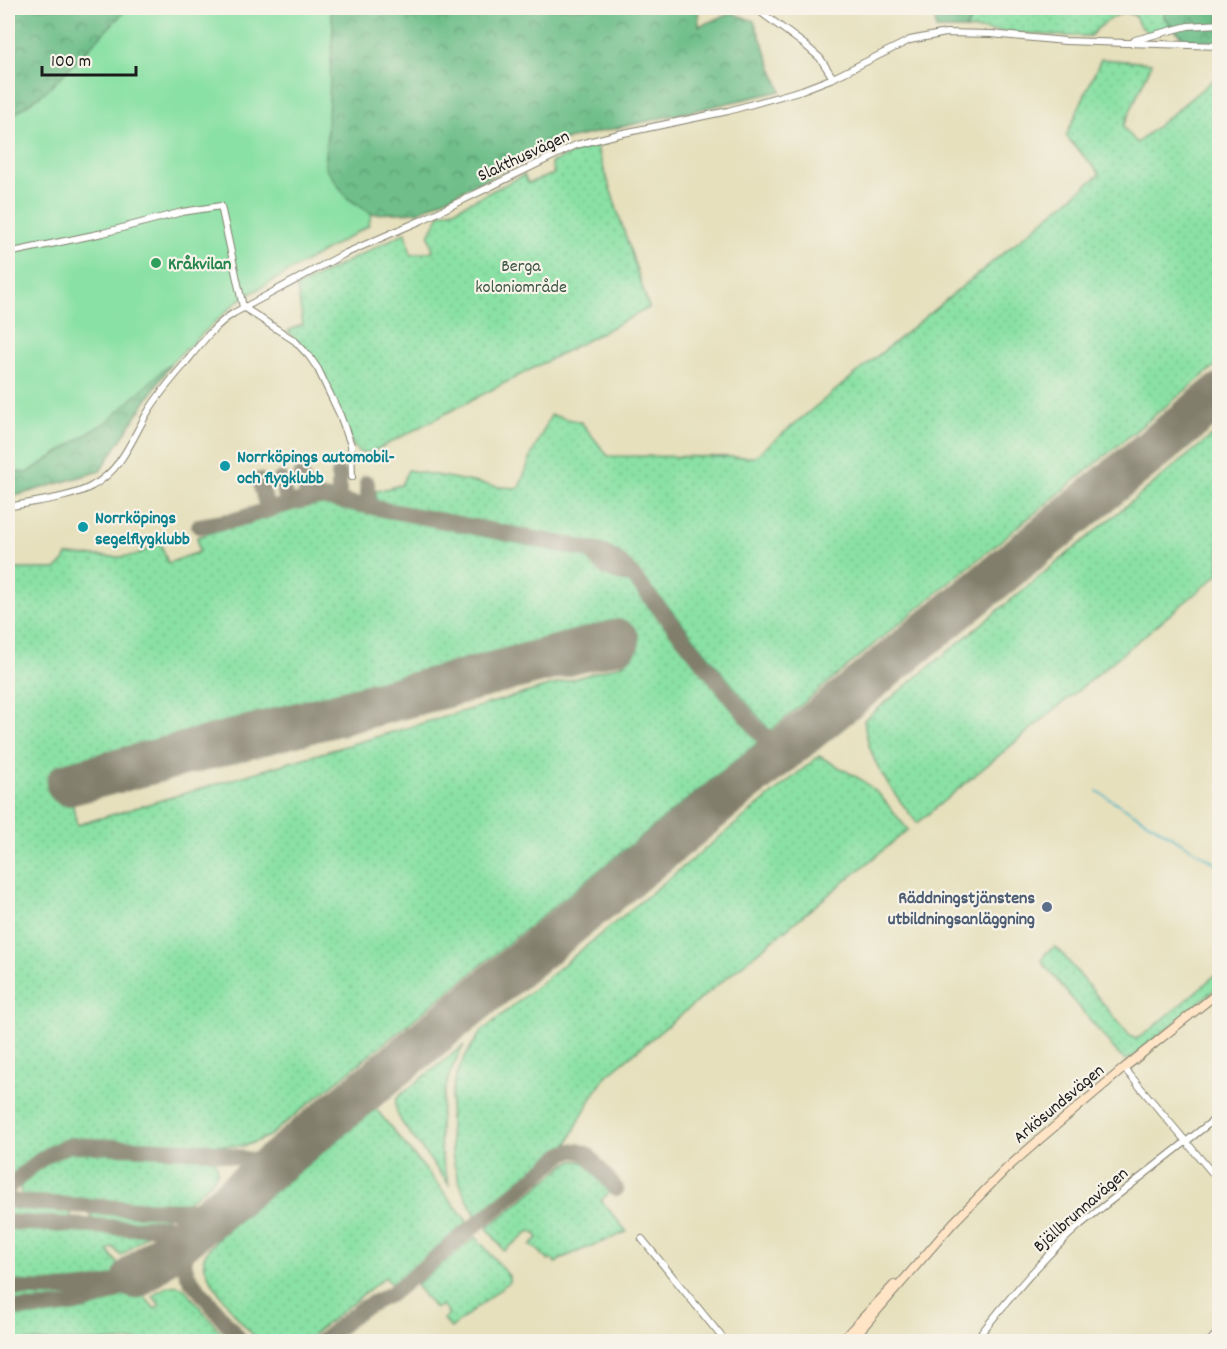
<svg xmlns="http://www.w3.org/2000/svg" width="1227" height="1349" font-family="Dekko,sans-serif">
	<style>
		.grass { fill: url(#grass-dots); stroke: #537e60; stroke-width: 1.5; fill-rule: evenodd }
		.forest { fill: url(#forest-crowns); stroke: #466e53; stroke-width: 1.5 }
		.park { fill: #8ae1a5; stroke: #537e60; stroke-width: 1.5 }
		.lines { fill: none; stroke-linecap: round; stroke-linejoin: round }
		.stream { stroke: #48b2c6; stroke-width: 2 }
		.taxiway { stroke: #817e6c; stroke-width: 16 }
		.runway { stroke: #817e6c; stroke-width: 44 }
		.minor-casing { stroke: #817e6c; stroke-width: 8 }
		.secondary-casing { stroke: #817e6c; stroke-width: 10 }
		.minor { stroke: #fff; stroke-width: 6 }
		.secondary { stroke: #ffe4c6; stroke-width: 8 }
		.leisure-dot { fill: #2e9e5b; stroke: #f7f3e8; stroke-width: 2 }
		.culture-dot { fill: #0f9aa8; stroke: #f7f3e8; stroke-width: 2 }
		.service-dot { fill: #5c6f8a; stroke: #f7f3e8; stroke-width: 2 }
		.labels { text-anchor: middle; stroke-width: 4.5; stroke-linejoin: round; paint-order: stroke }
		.street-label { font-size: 18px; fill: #1c1c1c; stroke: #f7f3e8 }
		.leisure-label { font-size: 18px; font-weight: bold; fill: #27864d; stroke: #f7f3e8; text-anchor: start }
		.park-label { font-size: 18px; fill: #3d5745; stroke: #f7f3e8 }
		.culture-label { font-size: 18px; font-weight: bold; fill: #0d838f; stroke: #f7f3e8; text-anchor: start }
		.service-label { font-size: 18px; font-weight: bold; fill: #4e5e75; stroke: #f7f3e8; text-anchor: end }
	</style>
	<defs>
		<pattern id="grass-dots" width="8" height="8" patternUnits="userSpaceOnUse" patternTransform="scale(1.5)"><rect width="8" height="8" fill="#8ae1a5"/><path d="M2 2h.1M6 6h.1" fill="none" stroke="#76c08d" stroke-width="1.8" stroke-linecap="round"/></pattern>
		<pattern id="forest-crowns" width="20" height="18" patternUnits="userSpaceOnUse" patternTransform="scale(1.5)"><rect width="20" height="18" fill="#6fbf8a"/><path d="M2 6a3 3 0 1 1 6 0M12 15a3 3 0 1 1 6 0" fill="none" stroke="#5a9a70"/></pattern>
	</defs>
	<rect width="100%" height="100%" fill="#f7f3e8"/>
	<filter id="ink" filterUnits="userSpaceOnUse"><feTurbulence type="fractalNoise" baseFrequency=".0167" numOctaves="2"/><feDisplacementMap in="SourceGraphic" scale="12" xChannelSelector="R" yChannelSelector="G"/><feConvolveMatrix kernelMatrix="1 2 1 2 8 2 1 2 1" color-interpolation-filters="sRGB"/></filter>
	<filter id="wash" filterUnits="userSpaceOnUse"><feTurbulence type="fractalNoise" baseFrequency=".008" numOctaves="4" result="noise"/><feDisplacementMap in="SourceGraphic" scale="24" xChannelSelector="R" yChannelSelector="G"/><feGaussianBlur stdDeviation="1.35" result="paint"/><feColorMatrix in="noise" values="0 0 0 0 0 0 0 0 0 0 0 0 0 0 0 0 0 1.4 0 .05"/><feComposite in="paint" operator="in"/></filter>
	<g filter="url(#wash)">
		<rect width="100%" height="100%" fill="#e6e0bd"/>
		<g class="grass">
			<path d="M981,8H1171L1164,17L1171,26L1149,33L1139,25L1135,16L1125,12C1111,17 1101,24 1090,36H1063L965,29Z"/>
			<path d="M1101,59L1152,63L1123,127L1137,143L1219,75V363L890,631L770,731L676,616L632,565L619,552L572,541L392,505L376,503V491L401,485L408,470L500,487L519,488L532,454L551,415L581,422L608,456L754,457L1100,174L1066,136Z"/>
			<path d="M596,145L649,308L372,452L360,453L353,445L316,362L288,331L303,324L297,287L406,232L411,255L433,251L429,235L441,213L454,210L524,175L528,183L554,174L551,163L579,150Z"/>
			<path d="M1219,430V574L917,823C892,791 867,761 864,720Z"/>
			<path d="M323,503L589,558L604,573L633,584L686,643L761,740L269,1136L245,1146L149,1143L91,1139L71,1141L54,1145L8,1182V569H56L64,561L67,555L119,557L137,555L160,542L168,563L199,552L197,537L296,507ZM614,625L624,664L77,825L65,768Z"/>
			<path d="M819,756L862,780L879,794L908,830L607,1075C589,1099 576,1125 564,1153L561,1150L476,1216C472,1208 467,1200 463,1191C448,1158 445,1107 458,1072C463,1057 473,1044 482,1031Z"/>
			<path d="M1055,947L1060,951L1130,1036L1136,1039L1149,1031L1219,972V986L1131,1058L1125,1060L1120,1056L1046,967L1042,961L1045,954Z"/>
			<path d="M464,1045C439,1087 432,1141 450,1186L402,1123C398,1115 393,1107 397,1098Z"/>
			<path d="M376,1109L469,1223L393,1284H391L385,1277L305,1341H259C246,1329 199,1274 204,1257C207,1249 216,1242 221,1235Z"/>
			<path d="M72,1149L213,1155C223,1174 215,1179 201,1191C194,1197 190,1202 181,1204L80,1202L39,1200L22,1198L20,1187C33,1171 53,1156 72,1149Z"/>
			<path d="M572,1161C592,1159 601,1178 612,1191L601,1200L627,1232L562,1258L556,1263L552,1259L549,1261L538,1250L530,1245L538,1238L534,1232L532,1233L530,1231L504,1251L487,1228L566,1164Z"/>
			<path d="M8,1205L64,1209L71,1213V1215L66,1220L51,1221L8,1218Z"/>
			<path d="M94,1211H168L169,1214C166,1218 166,1218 161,1220C150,1224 103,1224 92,1219L91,1215Z"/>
			<path d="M8,1225L151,1231L121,1256L113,1247L108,1251L126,1274C89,1289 46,1285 8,1283Z"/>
			<path d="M476,1237L509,1276V1282L451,1328L443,1319L449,1314L442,1305L435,1309L416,1285Z"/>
			<path d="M120,1286L94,1296L62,1304L8,1303V1291C35,1293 64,1297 92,1292C102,1290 110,1287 120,1286Z"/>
			<path d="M135,1286L155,1309L160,1305L153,1296C162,1288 173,1282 184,1288L228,1341H8V1310C23,1312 39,1313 55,1312C83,1311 111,1298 135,1286Z"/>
		</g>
		<g class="forest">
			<path d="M8,8H128L49,89L8,119Z"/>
			<path d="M330,8H698L699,26L732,13L754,21L781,91L568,139L418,212L372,214L347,198L325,167L333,26Z"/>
			<path d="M928,8H981L965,29H936L935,17Z"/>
			<path d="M1171,8H1219V42L1184,40L1164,17V10Z"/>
			<path d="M174,359L100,471L8,498V471L27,473L109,420Z"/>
		</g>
		<path class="park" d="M128,8H330L333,26L325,167L347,198L372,214L368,226L239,300L109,420L27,473L8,471V119L49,89Z"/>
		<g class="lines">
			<path class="stream" d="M1097,791L1220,866"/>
			<g class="taxiway">
				<path d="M301,475L309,499"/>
				<path d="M339,475V500"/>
				<path d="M281,479L288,504"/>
				<path d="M259,480L268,510"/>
				<path d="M367,483L369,507"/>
				<path d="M199,526L235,520L288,504L319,497L594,550C611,554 622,563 633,576L763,737C772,762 750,776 734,790"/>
				<path d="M589,549C604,569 609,572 633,576"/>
				<path d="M760,732C783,751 809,727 828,713"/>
				<path d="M8,1187C27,1171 46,1151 72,1145L209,1151L273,1165"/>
				<path d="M8,1199L17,1202L139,1209L218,1210"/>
				<path d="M8,1222L131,1228L164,1226L196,1228"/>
				<path d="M203,1222C186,1239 177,1256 190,1279L242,1342"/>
				<path d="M8,1288C45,1290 83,1292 120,1281"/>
				<path d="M8,1308C53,1310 98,1306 136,1279"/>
				<path d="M321,1342L361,1309L391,1294L564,1153C573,1149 580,1150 588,1155L616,1189"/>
			</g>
			<g class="runway">
				<path d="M68,784L618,641"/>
				<path d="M135,1277L1220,395"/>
			</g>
		</g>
	</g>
	<g filter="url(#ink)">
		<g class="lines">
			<g class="minor-casing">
				<g id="minor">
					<path d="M757,8L758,10L805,45L820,58L833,78"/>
					<path d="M1133,42L1135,40L1188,26L1220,24"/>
					<path d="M8,253L103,233L182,212L221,206L243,307L295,341L309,356L318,369L340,415L351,445L352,477"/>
					<path d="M8,507C31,502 72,498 92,486C123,469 132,438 149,410C159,394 171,380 183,366C198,347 213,326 234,313L344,254L422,220L576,145L619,134L728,111L802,90L833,78L910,40L946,33L991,34L1065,41L1220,46"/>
					<path d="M1124,1068L1220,1182"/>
					<path d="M642,1239L721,1336L724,1342"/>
					<path d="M974,1342C1009,1299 1040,1260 1081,1224L1220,1115"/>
					<path d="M1209,1342L1220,1330"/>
				</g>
			</g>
			<g class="secondary-casing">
				<g id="secondary">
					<path d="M840,1342L894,1285"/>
					<path d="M850,1342L953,1223L1006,1169L1040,1139L1124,1068L1220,991"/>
				</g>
			</g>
			<use href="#minor" class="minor"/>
			<use href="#secondary" class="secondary"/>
		</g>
	</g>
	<circle class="leisure-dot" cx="156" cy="263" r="6"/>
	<g class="culture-dot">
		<circle cx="225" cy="466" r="6"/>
		<circle cx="83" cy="527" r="6"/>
	</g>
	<circle class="service-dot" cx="1047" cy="907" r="6"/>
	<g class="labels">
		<g class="street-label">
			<text transform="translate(523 155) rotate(-25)" y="6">Slakthusvägen</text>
			<text transform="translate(1058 1103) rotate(-40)" y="6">Arkösundsvägen</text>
			<text transform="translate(1080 1209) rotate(-41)" y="6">Bjällbrunnavägen</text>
		</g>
		<g class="leisure-label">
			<text x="168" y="269">Kråkvilan</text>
		</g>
		<g class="park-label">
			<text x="521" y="271">Berga<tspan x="521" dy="21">koloniområde</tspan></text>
		</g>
		<g class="culture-label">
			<text x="237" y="462">Norrköpings automobil-<tspan x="237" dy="21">och flygklubb</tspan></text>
			<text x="95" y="523">Norrköpings<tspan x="95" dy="21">segelflygklubb</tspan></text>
		</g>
		<g class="service-label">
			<text x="1035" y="903">Räddningstjänstens<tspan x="1035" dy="21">utbildningsanläggning</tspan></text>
		</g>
	</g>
	<rect width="1227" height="1349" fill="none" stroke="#f7f3e8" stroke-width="30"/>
	<path d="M42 66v9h94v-9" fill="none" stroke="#1c1c1c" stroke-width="3"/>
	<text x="51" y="66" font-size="18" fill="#1c1c1c" stroke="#f7f3e8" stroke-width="4.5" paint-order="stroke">100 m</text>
</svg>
